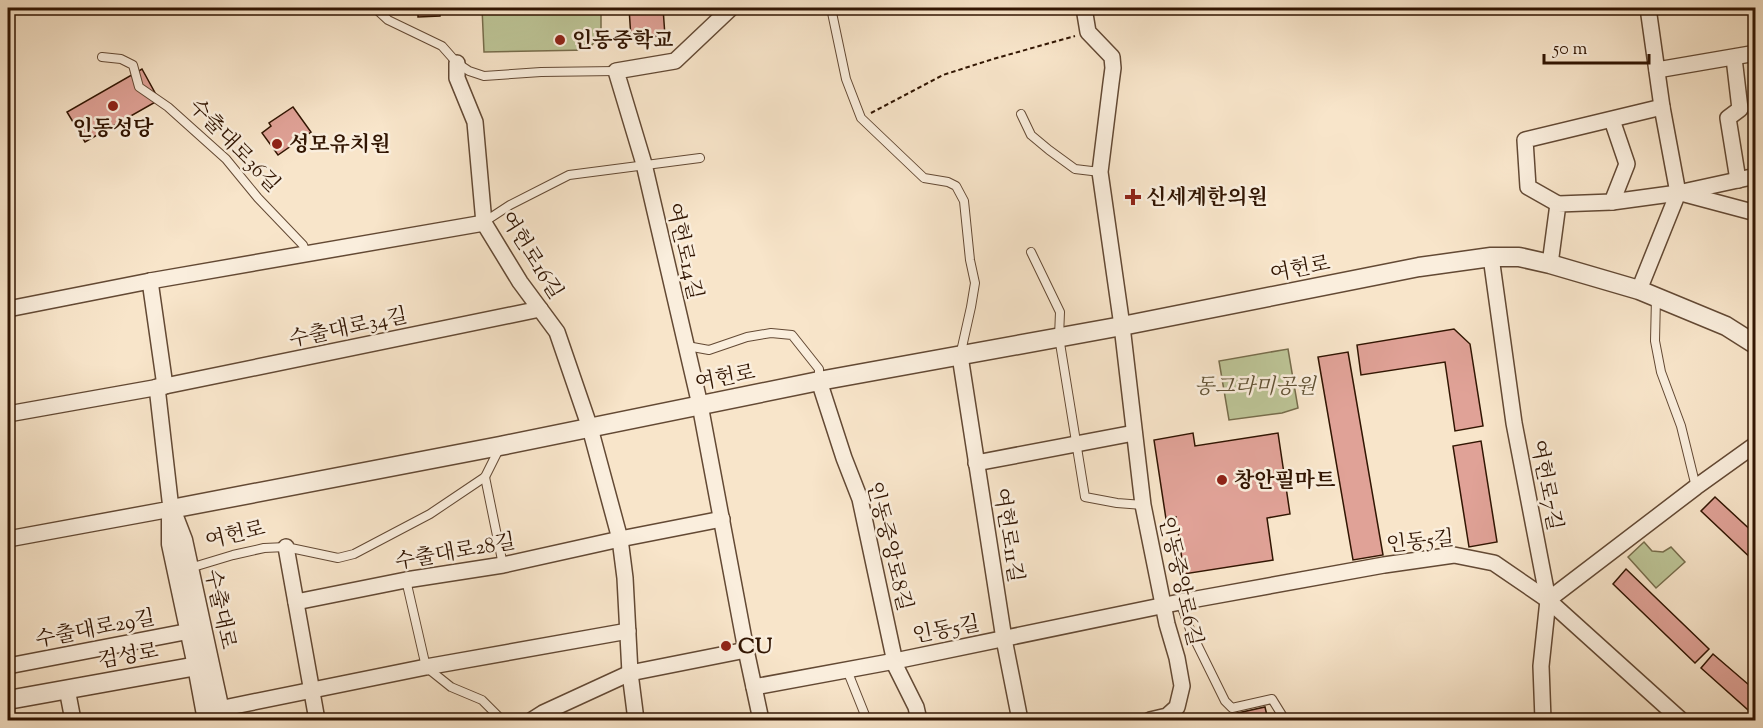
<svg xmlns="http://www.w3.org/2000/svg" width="1763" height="728" font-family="'Sorts Mill Goudy','Noto Serif KR',serif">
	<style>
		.green { fill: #bdc597; stroke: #776d4c; stroke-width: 1.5 }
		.building { fill: #e0a297; stroke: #311502; stroke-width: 1.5 }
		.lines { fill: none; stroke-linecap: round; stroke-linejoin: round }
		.service-casing { stroke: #634934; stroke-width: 10 }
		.minor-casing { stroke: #634934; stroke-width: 18 }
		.tertiary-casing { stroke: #634934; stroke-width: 21 }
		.path { stroke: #311502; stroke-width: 2; stroke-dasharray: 4.5 3; stroke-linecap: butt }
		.service { stroke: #faeedd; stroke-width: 8 }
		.minor { stroke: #faeedd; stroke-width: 15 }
		.tertiary { stroke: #faeedd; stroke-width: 18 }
		.poi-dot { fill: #8f2418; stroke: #faeedd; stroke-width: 2 }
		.labels { text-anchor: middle; stroke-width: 5; stroke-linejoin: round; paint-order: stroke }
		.poi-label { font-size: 21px; font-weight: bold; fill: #311502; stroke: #faeedd; text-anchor: start }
		.street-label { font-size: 21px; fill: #311502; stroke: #faeedd }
		.park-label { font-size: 21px; font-style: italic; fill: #625336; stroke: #faeedd }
	</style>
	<rect width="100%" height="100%" fill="#f8e5ca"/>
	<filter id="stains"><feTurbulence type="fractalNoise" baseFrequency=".00333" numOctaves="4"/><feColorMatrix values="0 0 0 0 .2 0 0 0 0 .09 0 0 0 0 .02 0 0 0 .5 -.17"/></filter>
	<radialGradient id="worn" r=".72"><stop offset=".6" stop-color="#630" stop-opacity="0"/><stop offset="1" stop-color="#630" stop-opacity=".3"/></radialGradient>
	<g class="green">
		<path d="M482,8H601V34L588,50L484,52Z"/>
		<path d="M1288,349L1298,408L1282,413L1229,420L1219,361Z"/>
		<path d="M1644,542L1652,551L1663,552L1671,547L1685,562L1656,588L1628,557Z"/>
	</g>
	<g class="building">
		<path d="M418,8H440V16L418,17Z"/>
		<path d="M629,8H663L665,36L631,38Z"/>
		<path d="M142,69L159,100L85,142L67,112Z"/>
		<path d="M293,107L311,132L278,155L262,133L271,126L269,123Z"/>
		<path d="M1454,329L1470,344L1483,426L1455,431L1445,362L1361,375L1357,345Z"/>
		<path d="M1348,352L1383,555L1353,560L1318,357Z"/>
		<path d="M1193,433L1195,446L1278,433L1290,514L1267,518L1273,560L1184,574L1176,517L1166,519L1154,440Z"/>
		<path d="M1481,441L1497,542L1469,547L1453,446Z"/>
		<path d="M1715,497L1756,535V563L1701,511Z"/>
		<path d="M1626,569L1709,649L1695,663L1613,584Z"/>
		<path d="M1713,654L1756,691V717L1701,668Z"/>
		<path d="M1265,707L1268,720H1206Z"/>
	</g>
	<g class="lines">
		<g class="service-casing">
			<g id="service">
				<path d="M375,8L388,20L442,46L457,63L469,71L484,76L541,72L616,71"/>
				<path d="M831,8L846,79L861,118L924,178L948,182L956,186L964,201L970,260L975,283L971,307L960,356"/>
				<path d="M102,57L121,59L133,65L139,87L168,107L226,159L258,198L303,245L306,253"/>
				<path d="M1021,114L1031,135L1049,150L1075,169L1100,172"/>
				<path d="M484,222L510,205L569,175L700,158"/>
				<path d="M1031,252L1060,312L1059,337L1085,497L1117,503L1143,505"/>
				<path d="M1656,297L1655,341L1661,372L1681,426L1696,487"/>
				<path d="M687,346L709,350L747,337L771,333L792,335L819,369V381"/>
				<path d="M485,477L503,565"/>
				<path d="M190,568L233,555L264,548L286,547L338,558L354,554L430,514L485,477L500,447"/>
				<path d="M406,580L426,667L451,687L482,700L500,718L504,720"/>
				<path d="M1180,602L1191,632L1225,701L1232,708L1272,699L1285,720"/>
				<path d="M847,670L867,720"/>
			</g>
		</g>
		<g class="minor-casing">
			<g id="minor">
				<path d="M731,8L675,61L616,71L644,164L700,405L746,650L761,720"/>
				<path d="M1084,8L1088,32L1112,57L1113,68L1111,83L1100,172L1122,326L1143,505L1167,624L1177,658L1182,686L1177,707L1167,716L1150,720"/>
				<path d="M1734,58L1740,109L1728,118L1738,180"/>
				<path d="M457,63V78L475,122L484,223L520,282L557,332L590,428L620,539L625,578L630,673L636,720"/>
				<path d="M1657,70L1756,53"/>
				<path d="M1681,193L1756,213"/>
				<path d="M1612,202L1627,164L1612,120"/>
				<path d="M1558,204L1528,187L1525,140L1662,107"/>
				<path d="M1491,257L1514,423L1548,600L1541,666L1543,720"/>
				<path d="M1550,264L1558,204L1612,202L1678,193L1756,176"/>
				<path d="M150,281L165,386"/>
				<path d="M1639,290L1678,193L1662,107L1648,8"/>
				<path d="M8,309L150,281L484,223"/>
				<path d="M960,356L1004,639L1020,720"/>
				<path d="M819,381L844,458L860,499L896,667L916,707L919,720"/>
				<path d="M8,414L165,386L540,309"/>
				<path d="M976,463L1134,433"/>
				<path d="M8,539L171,509L157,387"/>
				<path d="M286,547L317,720"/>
				<path d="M1548,600L1696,487L1756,444"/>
				<path d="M296,602L406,580L503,565L620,539L722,519"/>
				<path d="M8,666L190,631"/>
				<path d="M754,687L895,661L1180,602L1384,565L1454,555L1494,563L1548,600L1681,720"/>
				<path d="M67,689L73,720"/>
				<path d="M219,709L426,667L628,631"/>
				<path d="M532,720L543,713L630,673L746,650"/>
			</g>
		</g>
		<g class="tertiary-casing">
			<g id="tertiary">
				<path d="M171,509L500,446L819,381L1122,326L1419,267L1491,257H1519L1550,264L1639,290L1726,326L1756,345"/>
				<path d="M171,509L183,540L222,720"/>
				<path d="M171,519V544L197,666L207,720"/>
				<path d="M8,700L197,666"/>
			</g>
		</g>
		<path class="path" d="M871,113L943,75L993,59L1075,36"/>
		<use href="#service" class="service"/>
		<use href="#minor" class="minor"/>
		<use href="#tertiary" class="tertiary"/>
	</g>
	<g class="poi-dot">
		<circle cx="560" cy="40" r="6"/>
		<circle cx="113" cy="106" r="6"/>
		<circle cx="277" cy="144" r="6"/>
		<path d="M1130 188h6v6h6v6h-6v6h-6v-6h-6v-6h6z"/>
		<circle cx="1222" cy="480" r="6"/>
		<circle cx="726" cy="646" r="6"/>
	</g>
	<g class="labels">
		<g class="poi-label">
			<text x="572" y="47">인동중학교</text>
			<text x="113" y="135" text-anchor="middle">인동성당</text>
			<text x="289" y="151">성모유치원</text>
			<text x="1146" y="204">신세계한의원</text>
			<text x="1234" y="487">창안필마트</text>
			<text x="738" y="653">CU</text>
		</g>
		<g class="street-label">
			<text transform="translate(235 145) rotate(46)" y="7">수출대로36길</text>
			<text transform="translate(685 251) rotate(77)" y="7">여헌로14길</text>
			<text transform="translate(532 255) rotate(58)" y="7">여헌로16길</text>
			<text transform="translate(1300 268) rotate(-11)" y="7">여헌로</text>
			<text transform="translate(348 327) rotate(-12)" y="7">수출대로34길</text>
			<text transform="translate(725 377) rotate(-11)" y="7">여헌로</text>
			<text transform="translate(1547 485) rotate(79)" y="7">여헌로7길</text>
			<text transform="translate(235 534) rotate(-13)" y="7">여헌로</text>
			<text transform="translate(1009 535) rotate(81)" y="7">여헌로11길</text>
			<text transform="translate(1420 541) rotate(-6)" y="7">인동5길</text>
			<text transform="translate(890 546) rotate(76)" y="7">인동중앙로8길</text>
			<text transform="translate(455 551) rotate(-10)" y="7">수출대로28길</text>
			<text transform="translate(1181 581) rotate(77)" y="7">인동중앙로6길</text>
			<text transform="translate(221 609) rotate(78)" y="7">수출대로</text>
			<text transform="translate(95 628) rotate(-11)" y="7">수출대로29길</text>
			<text transform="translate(946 629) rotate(-11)" y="7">인동5길</text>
			<text transform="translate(128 655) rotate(-10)" y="7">검성로</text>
		</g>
		<g class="park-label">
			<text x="1255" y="393">동그라미공원</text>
		</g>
	</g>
	<rect width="1763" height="728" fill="none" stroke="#f8e5ca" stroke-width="30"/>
	<rect x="9" y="9" width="1745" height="710" fill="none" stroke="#311502" stroke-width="3"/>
	<rect x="15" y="15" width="1733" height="698" fill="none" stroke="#311502" stroke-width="1.5"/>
	<path d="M1544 54v9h105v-9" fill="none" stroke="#311502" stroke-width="3"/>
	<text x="1553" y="54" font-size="18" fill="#311502" stroke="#faeedd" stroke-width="4.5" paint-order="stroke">50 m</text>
	<rect width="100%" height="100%" filter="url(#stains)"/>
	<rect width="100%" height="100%" fill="url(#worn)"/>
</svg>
